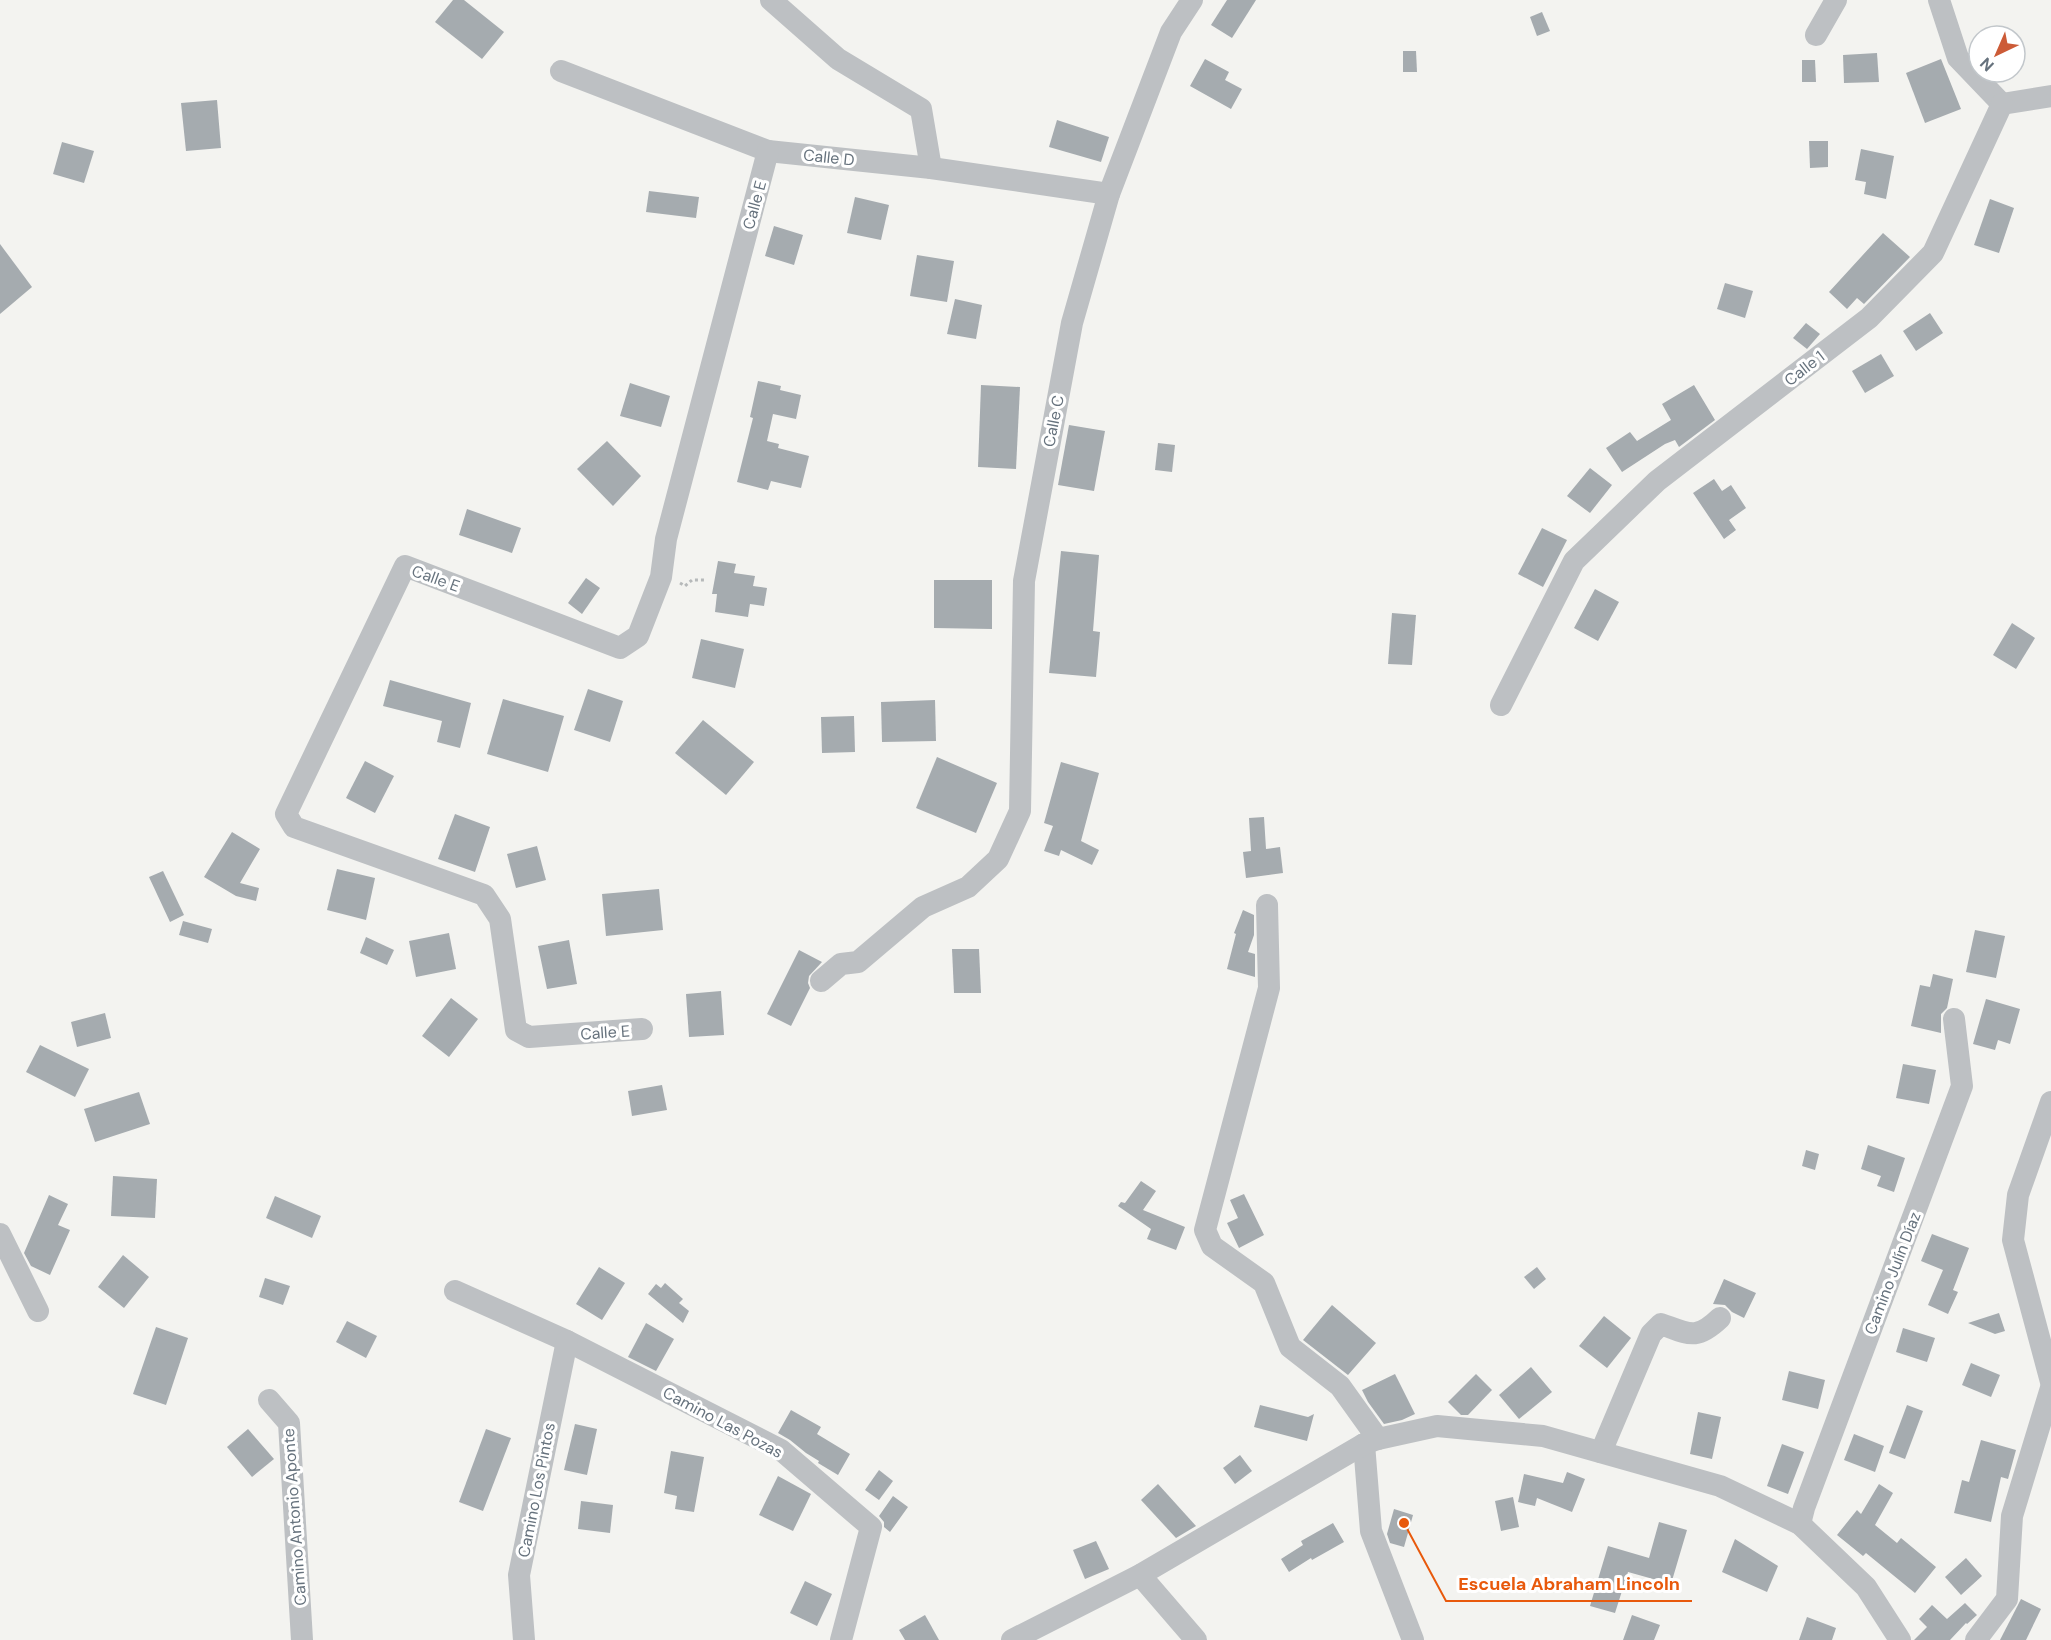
<svg xmlns="http://www.w3.org/2000/svg" width="2051" height="1640" font-family="'DM Sans',sans-serif">
	<style>
		.building { fill: #a5abaf }
		.lines { fill: none; stroke-linecap: round; stroke-linejoin: round }
		.path { stroke: #b6b9ba; stroke-width: 3; stroke-dasharray: 3 3; stroke-linecap: butt }
		.minor { stroke: #bdc0c3; stroke-width: 22 }
		.labels { text-anchor: middle; stroke-width: 6; stroke-linejoin: round; paint-order: stroke }
		.street-label { font-size: 16px; fill: #66727d; stroke: #fff }
		.leader { fill: none; stroke: #e8590c; stroke-width: 2 }
		.callout-dot { fill: #e8590c; stroke: #fff; stroke-width: 2 }
		.callout-label { font-size: 18px; text-anchor: middle; font-weight: bold; fill: #e8590c; stroke: #fff; stroke-width: 6; stroke-linejoin: round; paint-order: stroke }
	</style>
	<rect width="100%" height="100%" fill="#f3f3f0"/>
	<g class="building">
		<path d="M453,0H464L504,32L482,59L435,22Z"/>
		<path d="M1227,0H1256L1232,38L1211,25Z"/>
		<path d="M1542,12L1550,31L1537,36L1530,17Z"/>
		<path d="M1403,51H1416L1417,72H1403Z"/>
		<path d="M1877,53L1879,82L1844,83L1843,55Z"/>
		<path d="M1205,59L1229,72L1225,80L1242,89L1231,109L1190,86Z"/>
		<path d="M1941,59L1961,109L1925,123L1906,73Z"/>
		<path d="M1802,60H1815L1816,82H1802Z"/>
		<path d="M217,100L221,148L186,151L181,103Z"/>
		<path d="M1057,120L1109,137L1101,162L1049,147Z"/>
		<path d="M1809,141H1828V167L1810,168Z"/>
		<path d="M62,142L94,151L84,183L53,174Z"/>
		<path d="M1861,149L1894,156L1886,199L1864,194L1866,182L1855,180Z"/>
		<path d="M649,191L699,197L696,218L646,212Z"/>
		<path d="M855,197L889,205L881,240L847,233Z"/>
		<path d="M1990,199L2014,208L1999,253L1974,245Z"/>
		<path d="M774,226L803,235L794,265L765,256Z"/>
		<path d="M1883,233L1910,257L1864,304L1857,298L1847,309L1829,292Z"/>
		<path d="M0,244L32,287L0,314Z"/>
		<path d="M917,255L954,261L947,302L910,296Z"/>
		<path d="M1725,283L1753,291L1745,318L1717,309Z"/>
		<path d="M955,299L982,305L976,339L947,334Z"/>
		<path d="M1930,313L1943,333L1916,351L1903,331Z"/>
		<path d="M1806,323L1820,334L1807,349L1793,338Z"/>
		<path d="M1881,354L1894,376L1865,393L1852,371Z"/>
		<path d="M758,381L781,386L780,390L801,395L796,419L773,414L767,441L779,444L778,448L809,456L801,488L771,481L768,490L737,482L753,418L750,417Z"/>
		<path d="M630,383L670,396L661,427L620,416Z"/>
		<path d="M981,385L1020,387L1016,469L978,467Z"/>
		<path d="M1694,385L1715,420L1679,447L1675,440L1665,444L1622,472L1606,448L1630,432L1637,441L1671,420L1662,404Z"/>
		<path d="M1069,425L1105,431L1094,491L1058,485Z"/>
		<path d="M607,441L641,476L613,506L577,469Z"/>
		<path d="M1158,443L1175,445L1172,472L1155,470Z"/>
		<path d="M1590,468L1612,485L1590,513L1567,496Z"/>
		<path d="M1714,479L1722,491L1731,485L1746,508L1729,520L1736,530L1724,539L1693,493Z"/>
		<path d="M467,509L521,528L512,553L459,535Z"/>
		<path d="M1542,528L1567,540L1543,587L1518,574Z"/>
		<path d="M1061,551L1099,555L1093,631L1100,632L1096,677L1049,673Z"/>
		<path d="M718,561L736,564L734,573L755,576L753,586L767,588L764,606L750,604L748,617L715,612L717,594H712Z"/>
		<path d="M586,578L600,588L582,614L568,603Z"/>
		<path d="M934,580H992V629L934,628Z"/>
		<path d="M1595,589L1619,602L1598,641L1574,628Z"/>
		<path d="M1392,613L1416,615L1412,665L1388,664Z"/>
		<path d="M2012,623L2035,638L2016,669L1993,655Z"/>
		<path d="M701,639L744,649L735,688L692,678Z"/>
		<path d="M390,680L471,703L460,748L437,742L442,721L383,706Z"/>
		<path d="M588,689L623,701L610,742L574,730Z"/>
		<path d="M503,699L564,716L548,772L487,754Z"/>
		<path d="M935,700L936,741L882,742L881,702Z"/>
		<path d="M854,716L855,752L822,753L821,717Z"/>
		<path d="M703,720L754,762L726,795L675,753Z"/>
		<path d="M937,757L997,783L976,833L916,808Z"/>
		<path d="M365,761L394,776L375,813L346,798Z"/>
		<path d="M1061,762L1099,773L1081,841L1099,850L1092,865L1061,850L1059,856L1044,851L1053,826L1044,823Z"/>
		<path d="M455,814L490,827L475,872L438,859Z"/>
		<path d="M1264,817L1266,849L1280,847L1283,873L1246,878L1243,852L1251,851L1249,818Z"/>
		<path d="M232,832L260,849L240,883L259,888L256,901L236,896L204,877Z"/>
		<path d="M537,846L546,880L516,888L507,854Z"/>
		<path d="M337,869L375,878L366,920L327,910Z"/>
		<path d="M163,871L184,915L170,922L149,877Z"/>
		<path d="M659,889L663,930L606,936L602,894Z"/>
		<path d="M1243,910L1254,915V935L1248,952L1255,954V977L1227,969L1236,934L1234,933Z"/>
		<path d="M183,921L212,929L208,943L179,935Z"/>
		<path d="M1975,930L2005,936L1996,978L1966,972Z"/>
		<path d="M449,933L456,969L416,977L409,941Z"/>
		<path d="M366,937L394,950L387,965L360,953Z"/>
		<path d="M569,940L577,984L547,989L538,946Z"/>
		<path d="M952,949H979L981,993H954Z"/>
		<path d="M799,950L822,962L809,976L808,983L810,988L791,1026L767,1014Z"/>
		<path d="M1933,974L1953,979L1947,1008L1941,1014V1033L1911,1026L1920,985L1930,987Z"/>
		<path d="M721,991L724,1035L689,1037L686,994Z"/>
		<path d="M451,998L478,1019L449,1057L422,1036Z"/>
		<path d="M1986,999L2020,1009L2010,1044L1998,1040L1995,1050L1973,1044Z"/>
		<path d="M105,1013L111,1038L77,1047L71,1022Z"/>
		<path d="M40,1045L89,1069L75,1097L26,1072Z"/>
		<path d="M1903,1064L1936,1070L1929,1104L1896,1098Z"/>
		<path d="M662,1085L667,1110L632,1116L628,1091Z"/>
		<path d="M139,1092L150,1124L95,1142L84,1109Z"/>
		<path d="M1868,1145L1905,1158L1894,1192L1877,1186L1881,1176L1861,1169Z"/>
		<path d="M1806,1150L1819,1154L1815,1170L1802,1166Z"/>
		<path d="M113,1176L157,1179L155,1218L111,1216Z"/>
		<path d="M1141,1181L1156,1191L1143,1210L1185,1227L1176,1250L1147,1239L1151,1229L1118,1206L1121,1202L1125,1203Z"/>
		<path d="M1244,1194L1264,1235L1239,1248L1227,1223L1238,1218L1230,1200Z"/>
		<path d="M49,1195L68,1204L58,1225L70,1230L50,1275L31,1266L24,1253Z"/>
		<path d="M275,1196L321,1216L312,1238L266,1218Z"/>
		<path d="M1932,1234L1969,1248L1953,1290L1958,1292L1948,1314L1928,1305L1943,1270L1921,1261Z"/>
		<path d="M123,1255L149,1277L124,1308L98,1287Z"/>
		<path d="M599,1267L625,1283L602,1320L576,1304Z"/>
		<path d="M1537,1267L1546,1279L1534,1289L1524,1277Z"/>
		<path d="M265,1278L290,1286L283,1305L259,1297Z"/>
		<path d="M1724,1279L1756,1293L1744,1318L1732,1312L1725,1305L1713,1304Z"/>
		<path d="M665,1283L683,1299L679,1303L689,1311L683,1323L648,1294L656,1284L661,1288Z"/>
		<path d="M1332,1305L1376,1343L1348,1375L1303,1340Z"/>
		<path d="M1999,1313L2005,1331L1995,1334L1968,1323Z"/>
		<path d="M1604,1316L1631,1338L1607,1368L1579,1346Z"/>
		<path d="M347,1321L377,1336L366,1358L336,1342Z"/>
		<path d="M646,1323L674,1339L656,1371L628,1357Z"/>
		<path d="M156,1327L188,1338L166,1405L133,1394Z"/>
		<path d="M1903,1328L1935,1338L1927,1362L1896,1352Z"/>
		<path d="M1971,1363L2000,1375L1991,1397L1962,1385Z"/>
		<path d="M1531,1367L1552,1392L1519,1419L1499,1395Z"/>
		<path d="M1789,1371L1825,1380L1818,1409L1782,1400Z"/>
		<path d="M1395,1374L1415,1414L1402,1420L1384,1424L1368,1402L1362,1390Z"/>
		<path d="M1476,1374L1492,1390L1468,1415H1461L1448,1402Z"/>
		<path d="M1260,1405L1308,1417L1314,1414L1307,1441L1254,1427Z"/>
		<path d="M1907,1405L1923,1411L1905,1459L1889,1453Z"/>
		<path d="M791,1410L821,1427L817,1434L850,1454L838,1475L818,1463L819,1461L806,1453L790,1440L778,1433Z"/>
		<path d="M1698,1412L1721,1417L1712,1459L1690,1454Z"/>
		<path d="M575,1424L597,1429L587,1475L564,1470Z"/>
		<path d="M248,1429L274,1459L252,1477L227,1447Z"/>
		<path d="M486,1429L511,1438L483,1511L459,1502Z"/>
		<path d="M1854,1434L1884,1446L1875,1472L1844,1460Z"/>
		<path d="M1981,1440L2016,1450L2008,1479L2001,1477L1991,1522L1954,1513L1962,1480L1969,1482Z"/>
		<path d="M1782,1444L1804,1452L1788,1494L1767,1486Z"/>
		<path d="M671,1451L704,1457L694,1512L675,1509L677,1496L664,1493Z"/>
		<path d="M1240,1455L1252,1471L1235,1484L1223,1468Z"/>
		<path d="M879,1470L893,1481L879,1500L865,1490Z"/>
		<path d="M1567,1472L1585,1479L1572,1512L1537,1498L1535,1506L1518,1502L1524,1474L1563,1483Z"/>
		<path d="M778,1476L811,1494L793,1531L759,1515Z"/>
		<path d="M1158,1484L1196,1526L1176,1538L1141,1500Z"/>
		<path d="M1879,1484L1893,1493L1875,1525L1897,1543L1901,1538L1936,1567L1915,1593L1866,1553L1863,1556L1837,1535L1857,1510L1861,1514Z"/>
		<path d="M893,1496L908,1507L890,1532L884,1527V1522L879,1516Z"/>
		<path d="M1513,1497L1519,1527L1501,1531L1495,1501Z"/>
		<path d="M581,1501L613,1505L610,1533L578,1529Z"/>
		<path d="M1394,1509L1413,1515L1404,1547L1390,1543L1387,1534Z"/>
		<path d="M1659,1522L1687,1530L1671,1584L1628,1572L1615,1613L1590,1606L1608,1546L1649,1558Z"/>
		<path d="M1333,1523L1344,1542L1312,1560L1311,1558L1289,1572L1281,1559L1303,1545L1301,1541Z"/>
		<path d="M1735,1539L1778,1566L1767,1592L1722,1572Z"/>
		<path d="M1096,1541L1109,1569L1085,1579L1073,1550Z"/>
		<path d="M1966,1558L1982,1576L1961,1595L1945,1577Z"/>
		<path d="M805,1581L832,1594L817,1626L790,1613Z"/>
		<path d="M2021,1599L2041,1609L2026,1640H2000Z"/>
		<path d="M1965,1603L1977,1615L1967,1624L1966,1623L1950,1640H1914L1927,1627L1919,1619L1932,1605L1947,1619Z"/>
		<path d="M925,1615L939,1640H905L899,1630Z"/>
		<path d="M1632,1615L1660,1625L1654,1640H1623Z"/>
		<path d="M1807,1617L1836,1628L1832,1640H1799Z"/>
	</g>
	<g class="lines">
		<path class="path" d="M680,583L685,586L692,580H705"/>
		<g class="minor">
			<path d="M771,0L838,59L921,109L931,168"/>
			<path d="M1939,0L1958,58L2002,104"/>
			<path d="M1816,35L1836,0"/>
			<path d="M561,71L768,151L931,168L1109,194"/>
			<path d="M2002,104L2051,96"/>
			<path d="M1501,705L1574,561L1657,481L1869,318L1933,253L2002,104"/>
			<path d="M1267,905L1269,988L1205,1230L1212,1246L1264,1283L1290,1347L1340,1386L1378,1439"/>
			<path d="M821,981L841,964L858,962L923,907L968,887L998,859L1020,811L1024,581L1072,323L1109,194L1171,32L1192,0"/>
			<path d="M642,1029L529,1037L516,1030L500,919L484,895L294,827L286,814L405,566L620,648L638,636L661,577L666,539L768,151"/>
			<path d="M2051,1102L2018,1195L2013,1240L2051,1382"/>
			<path d="M0,1234L38,1311"/>
			<path d="M455,1291L567,1341L781,1450L871,1527L841,1640"/>
			<path d="M269,1400L289,1423L302,1640"/>
			<path d="M1364,1444L1371,1531L1413,1640"/>
			<path d="M1601,1452L1651,1334L1661,1324C1689,1334 1696,1341 1720,1318"/>
			<path d="M1800,1524L1804,1508L1962,1086L1954,1019"/>
			<path d="M1140,1575L1196,1640"/>
			<path d="M524,1640L519,1575L567,1341"/>
			<path d="M1012,1640L1140,1575L1364,1444L1378,1439L1437,1426L1543,1436L1720,1486L1800,1524L1866,1587L1900,1640"/>
			<path d="M1976,1640L2007,1599L2012,1516L2051,1388"/>
		</g>
	</g>
	<g class="labels">
		<g class="street-label">
			<text transform="translate(829 157) rotate(6)" y="6">Calle D</text>
			<text transform="translate(754 205) rotate(-75)" y="6">Calle E</text>
			<text transform="translate(1804 368) rotate(-38)" y="6">Calle 1</text>
			<text transform="translate(1053 421) rotate(-79)" y="6">Calle C</text>
			<text transform="translate(436 578) rotate(20)" y="6">Calle E</text>
			<text transform="translate(605 1032) rotate(-4)" y="6">Calle E</text>
			<text transform="translate(1892 1273) rotate(-69)" y="6">Camino Julín Díaz</text>
			<text transform="translate(723 1422) rotate(28)" y="6">Camino Las Pozas</text>
			<text transform="translate(536 1490) rotate(-79)" y="6">Camino Los Pintos</text>
			<text transform="translate(294 1517) rotate(-94)" y="6">Camino Antonio Aponte</text>
		</g>
	</g>
	<path class="leader" d="M1404 1523L1446 1601H1692"/>
	<circle class="callout-dot" cx="1404" cy="1523" r="6"/>
	<g class="callout-label">
		<text x="1569" y="1590">Escuela Abraham Lincoln</text>
	</g>
	<g transform="translate(1997 54) rotate(224)"><circle r="28" fill="#ffffff" stroke="#c2c7cb" stroke-width="1.5"/>
	<path d="M0-4.5L10 22L0 15L-10 22Z" fill="#cc5b37"/>
	<text y="-9" font-size="16" font-weight="bold" text-anchor="middle" fill="#66727d">N</text>
	</g>
</svg>
